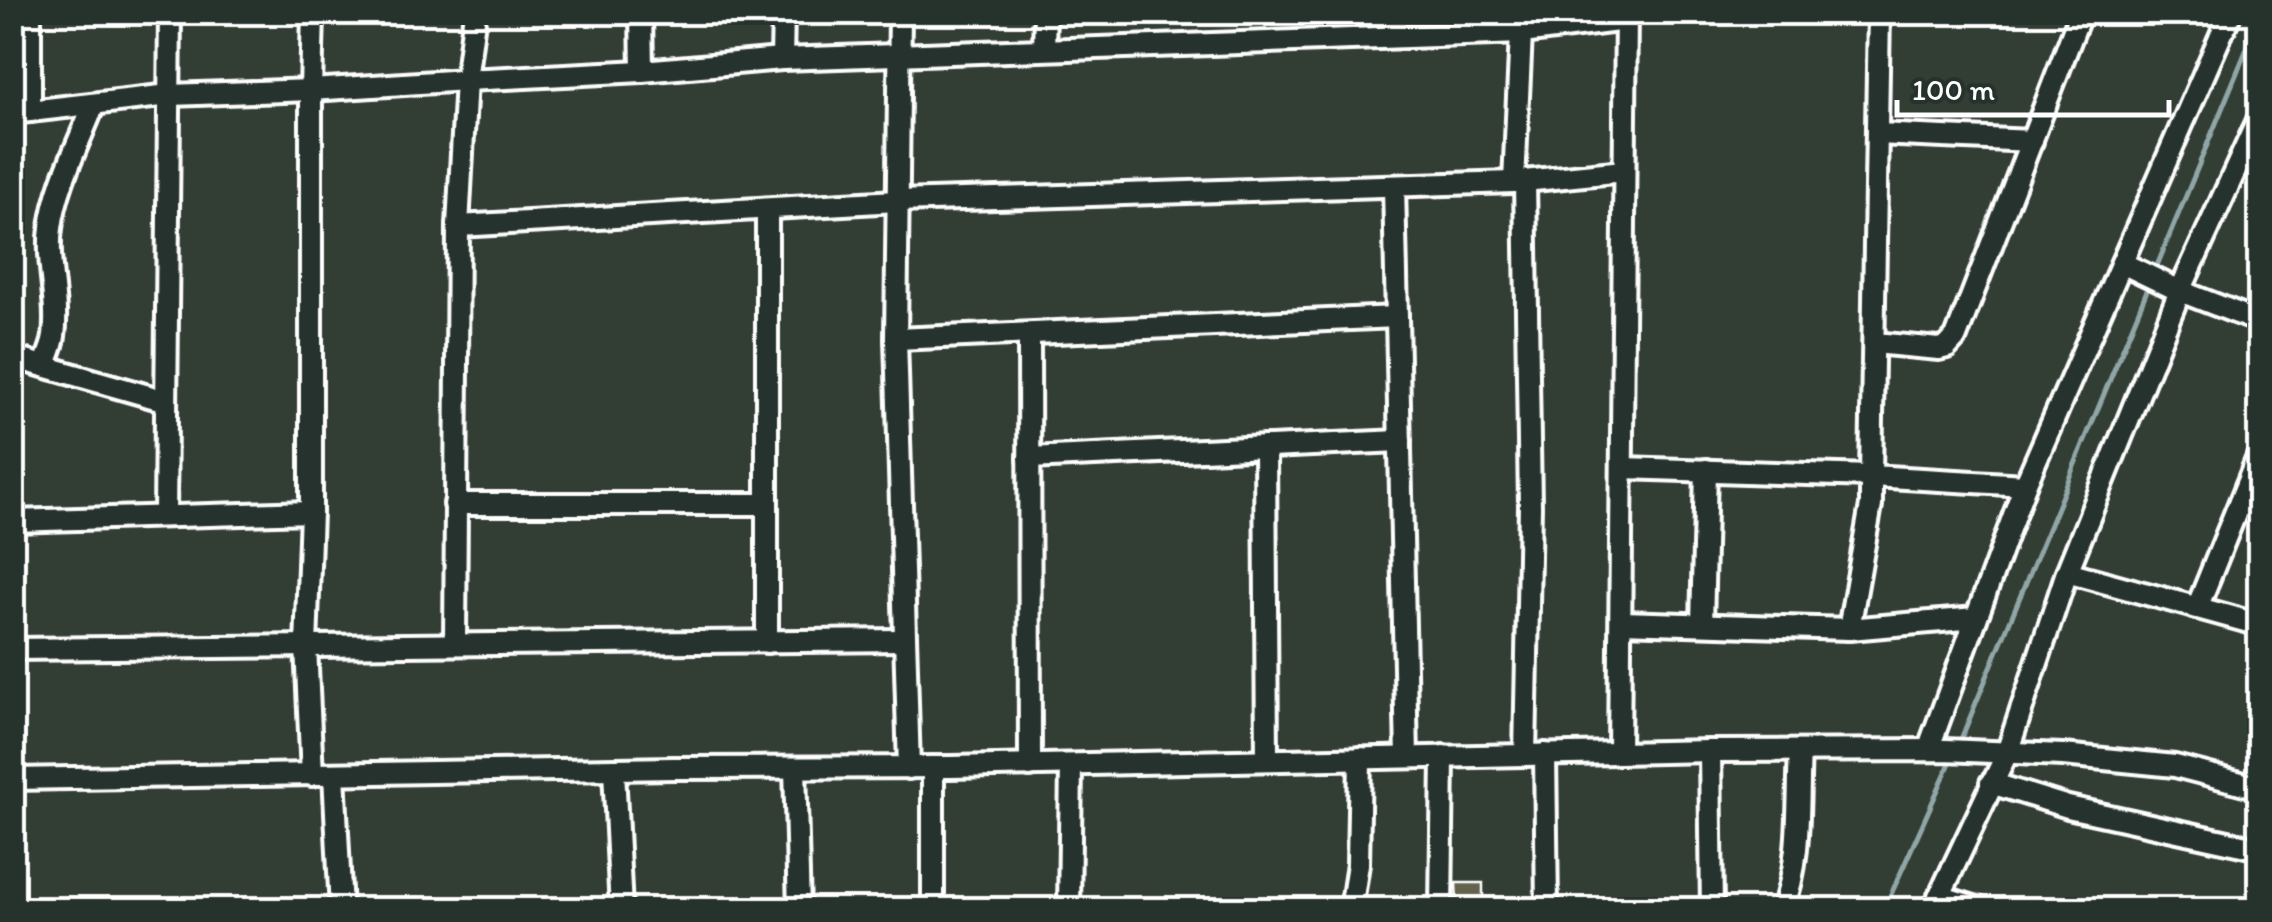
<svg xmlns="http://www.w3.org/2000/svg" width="2272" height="922" font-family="Itim,sans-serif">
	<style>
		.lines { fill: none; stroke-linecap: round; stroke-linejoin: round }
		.stream { stroke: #91a6a7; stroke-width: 5 }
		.building { fill: #63634e; stroke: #fff; stroke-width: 2.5 }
		.minor-casing { stroke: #fff; stroke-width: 28 }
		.minor { stroke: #26332d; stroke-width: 20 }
	</style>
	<rect width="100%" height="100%" fill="#323d34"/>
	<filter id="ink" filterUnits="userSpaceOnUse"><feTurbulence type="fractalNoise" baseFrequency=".01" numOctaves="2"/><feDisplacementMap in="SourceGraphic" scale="20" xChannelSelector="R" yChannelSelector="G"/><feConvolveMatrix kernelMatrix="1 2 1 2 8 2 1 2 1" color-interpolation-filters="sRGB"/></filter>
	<g filter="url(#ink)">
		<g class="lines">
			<g class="stream">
				<path d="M2154,273L2260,17"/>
				<path d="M1959,744L2150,283"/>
				<path d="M1884,910L1954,754"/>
			</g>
		</g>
		<path class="building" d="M1456,883H1483V903L1457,904Z"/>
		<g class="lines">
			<g class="minor-casing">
				<g id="minor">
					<path d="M30,12V111"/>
					<path d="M641,12L642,71"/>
					<path d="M900,12L896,339L909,768"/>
					<path d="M1395,12V37"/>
					<path d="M1879,12L1871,476L2025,485L2231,12"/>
					<path d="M1044,49L1045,12"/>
					<path d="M782,59L783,12"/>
					<path d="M12,113L170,95L311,90L466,80L642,71L782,59L1522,33L1626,20"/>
					<path d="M1877,134L2032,141"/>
					<path d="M1514,182L1522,12"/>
					<path d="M1394,186L1407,757"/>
					<path d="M458,226L466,80L475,12"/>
					<path d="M2122,263L2180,291L2260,322"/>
					<path d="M1029,334L1030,766"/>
					<path d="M896,339L1397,317"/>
					<path d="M1874,343L1939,349L1947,347L1956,337L2081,12"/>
					<path d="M12,357L166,401"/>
					<path d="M44,366C48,356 53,346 54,336C59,301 46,264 51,228C56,186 79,143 94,104"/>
					<path d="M1265,447L1267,760"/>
					<path d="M1029,458L1400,441"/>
					<path d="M455,504H766"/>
					<path d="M165,516L170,12"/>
					<path d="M12,521L311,512"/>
					<path d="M2067,572L2260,625"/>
					<path d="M2197,608L2260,452"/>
					<path d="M1621,622L1849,629L1871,505V476L1623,468"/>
					<path d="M1702,624L1706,470"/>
					<path d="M1849,629L1976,618"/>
					<path d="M767,642V209"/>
					<path d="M455,643L458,226L897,201L1514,182L1624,171"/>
					<path d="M12,649L904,640"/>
					<path d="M1928,750L2025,485"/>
					<path d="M1710,751L1712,910"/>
					<path d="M1619,753L1626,12"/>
					<path d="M1545,754L1547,910"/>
					<path d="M1525,755L1530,506L1525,181"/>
					<path d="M933,767V910"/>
					<path d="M795,768L799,910"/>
					<path d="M614,770L621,910"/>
					<path d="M334,774L341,910"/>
					<path d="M312,775L306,646L311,512V90L313,12"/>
					<path d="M12,779L674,768L951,767L1710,751L1945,750L2063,755L2175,766L2260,788"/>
					<path d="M1991,783L2068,807L2260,849"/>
					<path d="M1939,896L1984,910"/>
					<path d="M1069,910L1071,765"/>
					<path d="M1351,910L1358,864L1360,758"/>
					<path d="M1441,910L1443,756"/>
					<path d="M1782,910C1802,860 1797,803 1800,751"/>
					<path d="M1933,910L2007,753L2067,572L2180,291L2260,116"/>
				</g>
			</g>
			<use href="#minor" class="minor"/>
		</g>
	</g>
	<rect width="2272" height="922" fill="none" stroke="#26332d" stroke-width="50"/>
	<rect x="25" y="25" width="2222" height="872" fill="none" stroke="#fff" stroke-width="4" filter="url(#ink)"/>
	<path d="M1897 100v15h272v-15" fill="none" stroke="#ffffff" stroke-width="5"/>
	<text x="1912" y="100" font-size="30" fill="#ffffff" stroke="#26332d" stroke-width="8" paint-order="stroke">100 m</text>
</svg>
